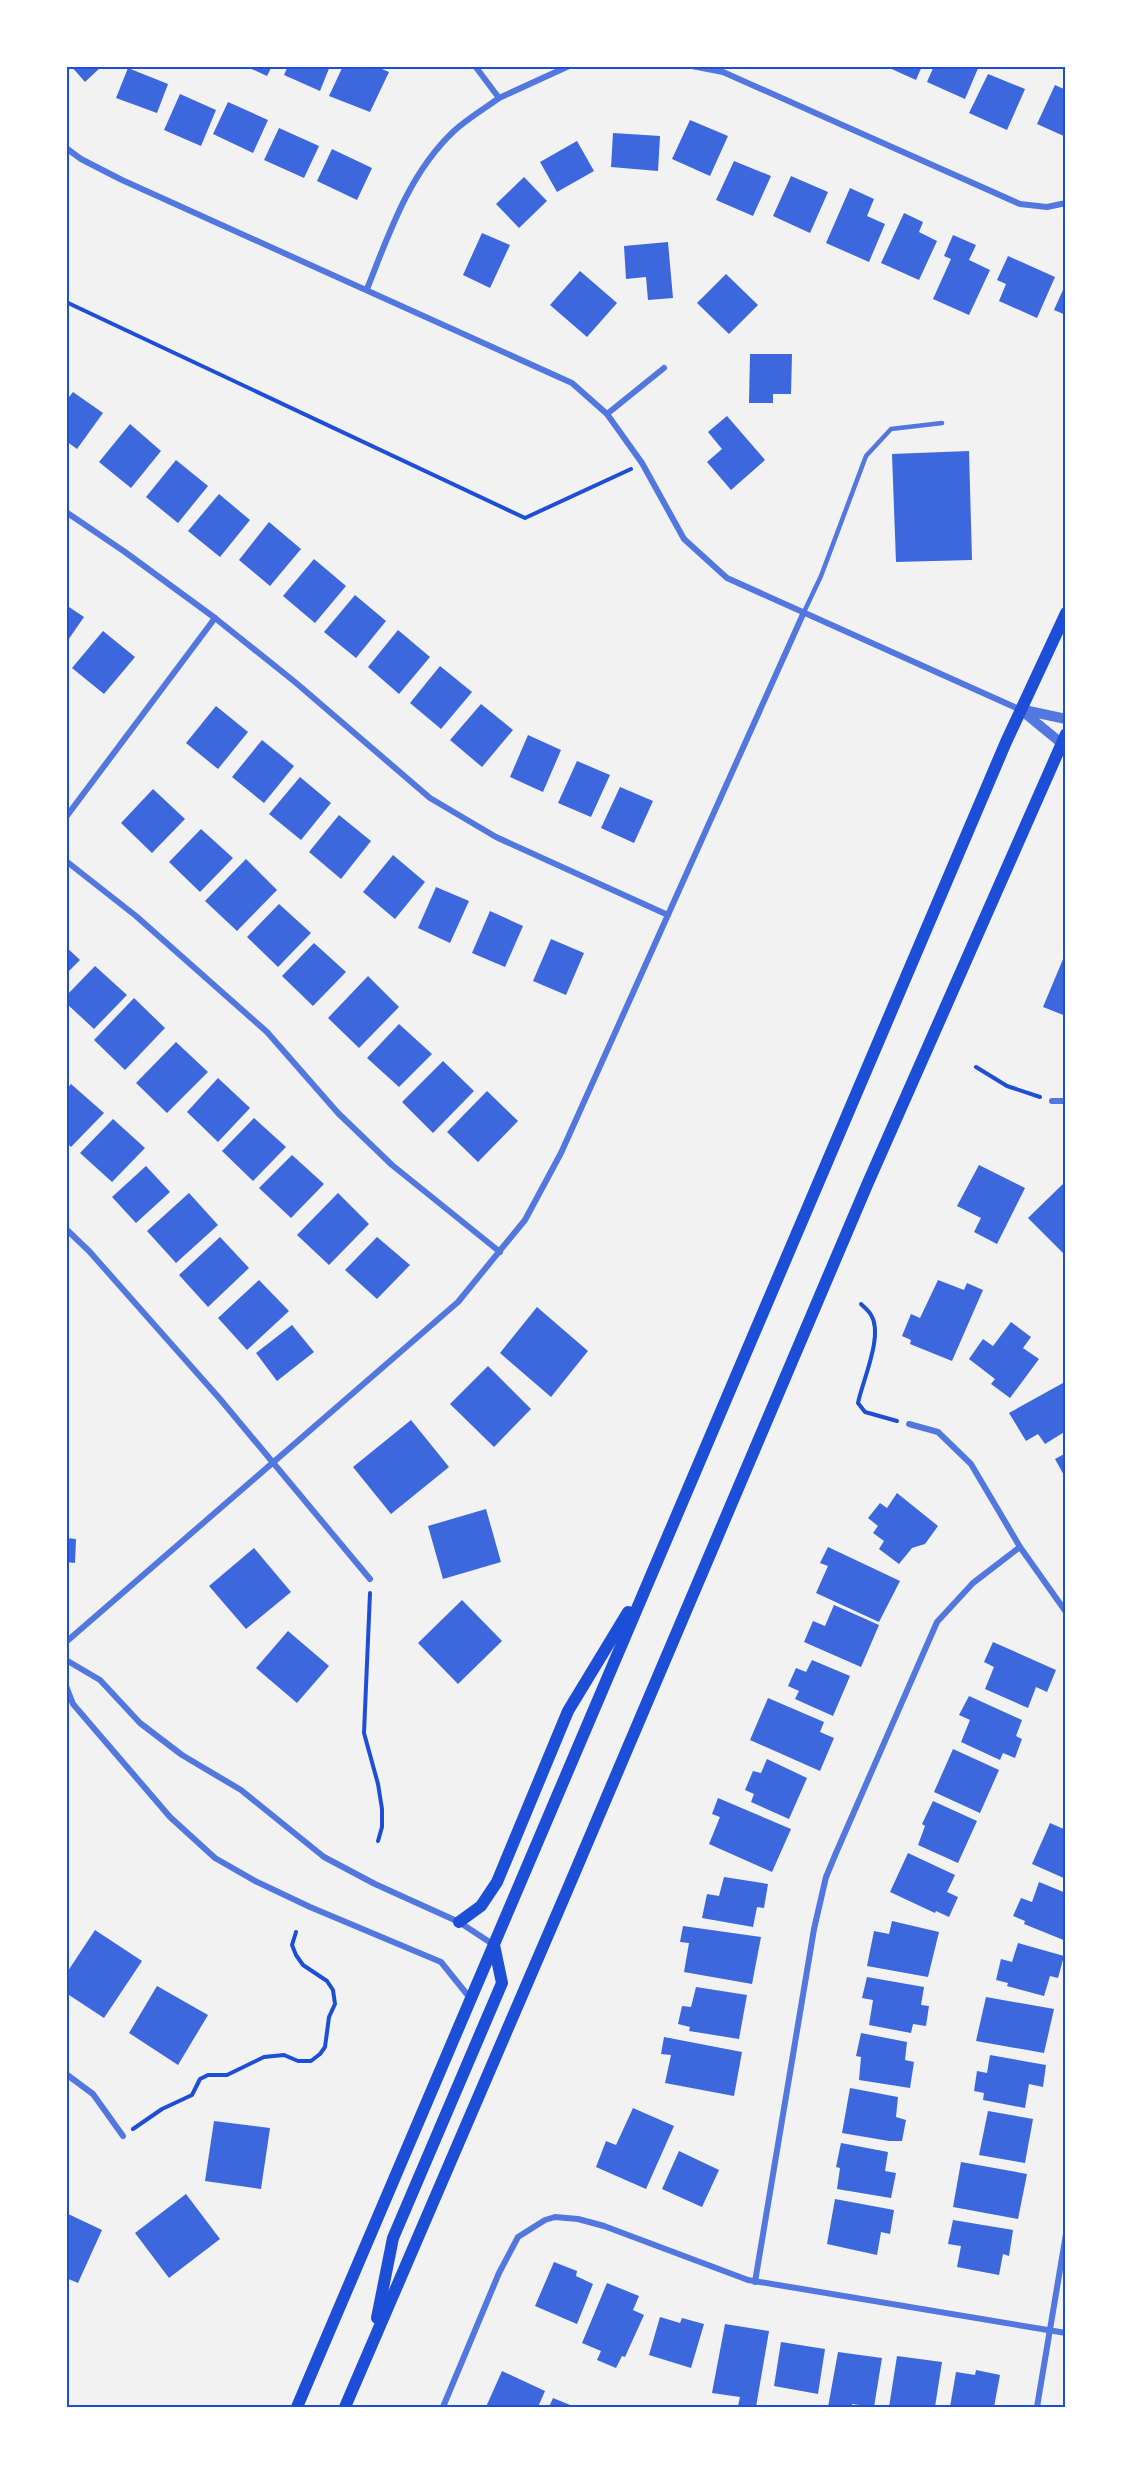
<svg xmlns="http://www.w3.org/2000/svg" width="1132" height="2473" font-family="'Alegreya Sans',sans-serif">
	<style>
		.building { fill: #3d67dc }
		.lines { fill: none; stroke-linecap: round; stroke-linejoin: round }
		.path { stroke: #1d4ed8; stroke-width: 4 }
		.service { stroke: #5277de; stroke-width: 4.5 }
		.minor { stroke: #5277de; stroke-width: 6 }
		.tertiary { stroke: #5277de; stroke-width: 10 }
		.secondary { stroke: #1d4ed8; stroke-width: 12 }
		.neatline { fill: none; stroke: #1d4ed8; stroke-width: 2 }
	</style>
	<rect width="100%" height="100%" fill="#f2f2f2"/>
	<g class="building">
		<path d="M71,66H102L85,82Z"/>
		<path d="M245,66H272L267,76Z"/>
		<path d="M288,66H330L320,91L284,75Z"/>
		<path d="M343,66H375L389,72L370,112L329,96Z"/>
		<path d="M885,66H922L916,80Z"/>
		<path d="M934,66H979L965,99L927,82Z"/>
		<path d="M128,68L168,84L157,113L116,98Z"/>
		<path d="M988,74L1025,89L1007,130L969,113Z"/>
		<path d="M1055,85L1066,90V137L1037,124Z"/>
		<path d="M180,94L216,110L201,146L164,130Z"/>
		<path d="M228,102L268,120L253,153L213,134Z"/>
		<path d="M690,120L728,136L710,176L672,159Z"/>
		<path d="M279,128L319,146L304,178L264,160Z"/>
		<path d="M613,133L660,136L658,171L611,167Z"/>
		<path d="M577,141L594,171L557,192L540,162Z"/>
		<path d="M332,149L372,168L357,200L317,181Z"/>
		<path d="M734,161L771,176L753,216L716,200Z"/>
		<path d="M791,176L828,192L810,233L773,216Z"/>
		<path d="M524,177L547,201L519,228L496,204Z"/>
		<path d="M850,188L874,199L867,216L885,224L869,262L826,243Z"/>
		<path d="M904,213L923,222L919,232L937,241L919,280L881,263Z"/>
		<path d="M482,233L510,245L490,288L463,275Z"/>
		<path d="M953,235L976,245L969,260L990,270L969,315L933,299L951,259L944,256Z"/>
		<path d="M668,242L673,298L648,300L646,277L626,279L624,246Z"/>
		<path d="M1008,256L1055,277L1037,318L999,301L1006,284L997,280Z"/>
		<path d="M580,271L617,303L587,337L550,305Z"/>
		<path d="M726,274L758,305L729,334L697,303Z"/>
		<path d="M1066,283V315L1054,310Z"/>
		<path d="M750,354H792L791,394H773V403H749Z"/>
		<path d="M73,392L103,413L77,449L66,441V401Z"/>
		<path d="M727,416L765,460L731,490L707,462L722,449L708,432Z"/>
		<path d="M130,424L161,451L131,488L99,462Z"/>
		<path d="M969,451L972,560L896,562L892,454Z"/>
		<path d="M176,460L208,486L178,523L146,497Z"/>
		<path d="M219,494L250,520L220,557L188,531Z"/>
		<path d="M269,522L301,549L270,586L239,560Z"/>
		<path d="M314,559L346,586L315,623L283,596Z"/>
		<path d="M355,595L386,621L356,658L324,632Z"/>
		<path d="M66,605L84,617L66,643Z"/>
		<path d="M398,630L430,657L399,694L368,667Z"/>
		<path d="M103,631L135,657L104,694L72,668Z"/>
		<path d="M440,666L472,692L441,729L410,703Z"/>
		<path d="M481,704L513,730L482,767L450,740Z"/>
		<path d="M216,706L248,732L218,769L186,743Z"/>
		<path d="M528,735L561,750L543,792L510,777Z"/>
		<path d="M262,740L294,766L264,803L232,777Z"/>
		<path d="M577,761L610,775L591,817L558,803Z"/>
		<path d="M300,777L331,803L301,840L269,814Z"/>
		<path d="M620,787L653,801L634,843L601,828Z"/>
		<path d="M153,789L185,819L152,853L121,823Z"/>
		<path d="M339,815L371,841L341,879L309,852Z"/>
		<path d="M201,829L233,858L200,892L169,862Z"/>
		<path d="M393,855L425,882L395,919L363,892Z"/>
		<path d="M246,859L277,890L237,931L205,901Z"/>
		<path d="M436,887L469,901L450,943L418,928Z"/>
		<path d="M279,904L311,933L278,967L247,937Z"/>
		<path d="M490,911L523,926L505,967L472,953Z"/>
		<path d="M551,939L584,953L566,995L533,981Z"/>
		<path d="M314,943L346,972L313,1006L282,976Z"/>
		<path d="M66,947L80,960L66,974Z"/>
		<path d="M1066,952V1016L1043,1007Z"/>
		<path d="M95,966L127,995L94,1029L66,1003V996Z"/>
		<path d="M368,976L399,1007L359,1048L328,1018Z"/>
		<path d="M134,998L165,1028L125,1070L94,1040Z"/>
		<path d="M399,1024L432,1054L399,1087L367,1058Z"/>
		<path d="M176,1042L208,1072L167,1113L136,1083Z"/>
		<path d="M443,1061L474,1091L433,1133L402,1102Z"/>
		<path d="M218,1078L250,1108L218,1142L187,1112Z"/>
		<path d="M71,1084L104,1113L71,1147L66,1142V1090Z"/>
		<path d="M487,1091L518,1121L478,1162L447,1132Z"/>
		<path d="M254,1118L286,1147L253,1181L222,1151Z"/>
		<path d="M113,1119L145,1148L112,1182L80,1153Z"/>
		<path d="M292,1155L324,1184L291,1218L259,1188Z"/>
		<path d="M979,1165L1025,1188L997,1244L974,1232L981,1218L957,1206Z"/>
		<path d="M146,1166L170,1192L136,1223L112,1197Z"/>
		<path d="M1066,1181V1256L1028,1218Z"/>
		<path d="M189,1193L218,1225L176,1263L147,1231Z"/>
		<path d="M338,1193L369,1224L329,1265L297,1235Z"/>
		<path d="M220,1237L249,1268L208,1307L179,1275Z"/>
		<path d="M377,1237L410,1265L377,1299L345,1270Z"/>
		<path d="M259,1280L289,1311L247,1350L218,1318Z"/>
		<path d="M938,1280L964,1290L967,1283L983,1290L952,1361L910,1344L911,1340L902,1336L911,1314L920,1318Z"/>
		<path d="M537,1307L588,1351L551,1397L500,1353Z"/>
		<path d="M1011,1322L1031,1337L1023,1348L1039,1359L1010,1398L991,1384L995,1379L969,1359L983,1339L993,1346Z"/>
		<path d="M292,1325L314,1352L277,1381L256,1353Z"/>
		<path d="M488,1366L531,1409L494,1447L450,1404Z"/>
		<path d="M1063,1383L1066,1388V1431L1045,1444L1038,1434L1026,1441L1009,1413Z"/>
		<path d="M411,1420L449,1467L391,1514L353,1467Z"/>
		<path d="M1066,1453V1479L1055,1459Z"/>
		<path d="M897,1493L938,1526L925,1544L912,1548L899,1564L879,1549L884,1541L873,1533L878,1526L868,1518L880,1503L887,1508Z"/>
		<path d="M486,1509L501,1562L443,1579L428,1526Z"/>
		<path d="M66,1538L76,1539L75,1563L66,1562Z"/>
		<path d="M828,1547L900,1581L879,1622L816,1593L828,1566L820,1563Z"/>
		<path d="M254,1548L291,1592L246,1629L209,1586Z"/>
		<path d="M462,1600L502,1641L458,1684L418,1643Z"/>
		<path d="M834,1605L879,1625L861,1667L804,1642L813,1621L825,1626Z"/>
		<path d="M288,1631L329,1666L297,1703L256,1668Z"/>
		<path d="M993,1642L1056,1670L1047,1692L1036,1687L1028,1708L985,1689L994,1667L984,1662Z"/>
		<path d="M812,1660L850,1676L833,1716L795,1699L799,1691L788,1686L796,1668L806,1672Z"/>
		<path d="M969,1696L1022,1720L1016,1736L1022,1739L1015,1758L1003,1753L1000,1760L961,1742L970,1720L959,1715Z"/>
		<path d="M768,1698L824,1722L820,1732L834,1738L820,1771L750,1740Z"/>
		<path d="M953,1749L999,1770L980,1813L934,1792Z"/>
		<path d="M767,1759L807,1778L789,1819L751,1802L754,1794L745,1790L753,1771L761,1773Z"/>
		<path d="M718,1798L791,1829L772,1872L709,1844L720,1817L712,1814Z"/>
		<path d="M933,1801L977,1821L958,1863L918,1845L925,1826L922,1824Z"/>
		<path d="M1050,1823L1066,1830V1879L1032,1864Z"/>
		<path d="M908,1853L955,1875L947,1892L958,1897L949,1917L936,1911L935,1913L890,1892Z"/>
		<path d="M724,1877L768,1884L764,1908L757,1907L753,1927L702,1918L707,1894L719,1896Z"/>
		<path d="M1039,1882L1066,1893V1941L1024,1924L1025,1921L1013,1916L1021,1898L1032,1902Z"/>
		<path d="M892,1921L939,1932L928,1977L867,1966L874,1931L889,1934Z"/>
		<path d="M683,1926L761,1937L752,1984L684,1972L689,1943L680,1942Z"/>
		<path d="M95,1930L142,1961L104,2018L66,1993V1974Z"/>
		<path d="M1018,1943L1064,1956L1058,1978L1050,1976L1044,1996L1007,1986L1008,1983L996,1980L1001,1959L1012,1962Z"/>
		<path d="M867,1977L924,1987L921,2005L929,2006L926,2026L913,2024L911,2033L869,2025L873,2000L862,1998Z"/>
		<path d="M157,1986L208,2015L178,2065L129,2033Z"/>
		<path d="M696,1987L747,1995L739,2039L689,2031L690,2027L678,2024L682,2006L691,2007Z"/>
		<path d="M986,1997L1054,2009L1044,2053L976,2041Z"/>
		<path d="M861,2033L907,2042L905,2060L914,2062L910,2088L859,2080L861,2057L856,2056Z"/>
		<path d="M664,2037L742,2052L734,2096L665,2083L671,2055L661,2054Z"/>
		<path d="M990,2055L1046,2065L1043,2087L1029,2084L1025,2108L983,2100L984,2093L974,2091L977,2071L987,2073Z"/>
		<path d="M850,2088L898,2097L896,2117L906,2120L902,2141H889L842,2133Z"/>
		<path d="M633,2108L674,2126L646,2189L596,2167L606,2141L616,2145Z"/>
		<path d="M988,2111L1033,2119L1025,2163L979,2155Z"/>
		<path d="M214,2121L270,2128L261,2189L205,2181Z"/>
		<path d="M841,2143L888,2152L885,2171L896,2173L891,2198L837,2189L840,2168L836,2167Z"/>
		<path d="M679,2151L719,2170L702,2207L662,2189Z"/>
		<path d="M961,2162L1027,2174L1018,2219L953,2207Z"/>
		<path d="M186,2194L220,2239L169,2278L135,2233Z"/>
		<path d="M835,2199L894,2210L890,2234L881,2232L877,2255L827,2244Z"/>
		<path d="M66,2213L102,2230L78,2283L66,2278Z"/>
		<path d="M953,2220L1013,2230L1009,2256L1003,2254L999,2275L957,2267L961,2246L948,2244Z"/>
		<path d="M554,2262L577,2271L576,2276L593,2284L577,2324L535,2306Z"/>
		<path d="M607,2283L639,2296L633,2310L644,2315L625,2357L622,2356L616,2368L597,2360L601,2351L582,2343Z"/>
		<path d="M660,2317L680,2323L682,2318L704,2324L691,2368L649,2355Z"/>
		<path d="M725,2324L769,2331L756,2407L738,2406L740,2397L712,2393Z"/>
		<path d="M781,2342L825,2349L818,2394L774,2386Z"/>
		<path d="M838,2352L882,2358L874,2407L852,2404V2407H828Z"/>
		<path d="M897,2356L942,2362L935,2407H889Z"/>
		<path d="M976,2370L1000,2375L994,2407H950L956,2372L975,2375Z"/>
		<path d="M502,2371L545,2391L538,2407H486Z"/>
		<path d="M553,2398L575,2407H549Z"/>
	</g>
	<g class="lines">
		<g class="path">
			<path d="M66,302L525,518L631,469"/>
			<path d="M976,1067L1007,1086L1040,1097"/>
			<path d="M861,1304C864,1307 869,1311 871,1315C884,1335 862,1382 858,1403L865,1412L897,1421"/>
			<path d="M370,1593L364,1733L378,1784L382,1809V1827L378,1841"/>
			<path d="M133,2129L162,2109L192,2095L200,2079L208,2075H227L264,2057L284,2055L298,2061H311L320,2054L325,2047L329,2017L335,2004L333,1990L327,1981L303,1965L296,1955L292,1945L296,1932"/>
		</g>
		<path class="service" d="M804,612L821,576L866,456L891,429L942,423"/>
		<g class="minor">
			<path d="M692,66L723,72L1020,204L1047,207L1066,203"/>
			<path d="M499,98L569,66"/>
			<path d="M66,148L81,159L122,180L572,383L607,414L642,463L684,539L727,578L1021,710"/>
			<path d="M367,289C389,234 409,173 454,131C467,119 484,109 499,98L475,66"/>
			<path d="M607,414L664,368"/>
			<path d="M66,512L125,552L215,618L295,682L430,798L496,837L668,915"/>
			<path d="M66,817L215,618"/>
			<path d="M66,861L136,916L267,1032L338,1113L392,1165L500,1252"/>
			<path d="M1052,1101H1066"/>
			<path d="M66,1229L89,1251L220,1399L370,1579"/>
			<path d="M909,1424L938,1432L971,1464L1020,1547L1066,1612"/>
			<path d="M66,1642L458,1302L525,1220L561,1153L804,612"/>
			<path d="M66,1660L100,1680L140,1723L182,1755L241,1790L324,1857L375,1884L459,1922L494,1945"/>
			<path d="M66,1686L73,1704L170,1817L215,1858L255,1881L310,1907L441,1962L470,1998"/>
			<path d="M66,2074L93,2094L123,2136"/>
			<path d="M755,2282L814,1929L826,1877L836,1853L937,1622L973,1583L1020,1547"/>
			<path d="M443,2407L499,2273L518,2237L545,2220L555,2217L578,2219L604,2226L748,2280L1066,2333"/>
			<path d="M1037,2407L1066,2234"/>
		</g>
		<g class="tertiary">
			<path d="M1021,710L1066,747"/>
			<path d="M1024,710L1066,719"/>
		</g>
		<g class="secondary">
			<path d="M459,1922L481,1906L497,1882L568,1711L628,1612"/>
			<path d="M377,2318L393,2238L502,1983L494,1945"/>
			<path d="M297,2407L1006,742L1066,613"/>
			<path d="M345,2407L566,1893L867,1185L1066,734"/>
		</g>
	</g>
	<rect width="1132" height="2473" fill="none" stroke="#ffffff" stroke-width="135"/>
	<rect x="68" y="68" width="996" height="2338" class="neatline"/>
</svg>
